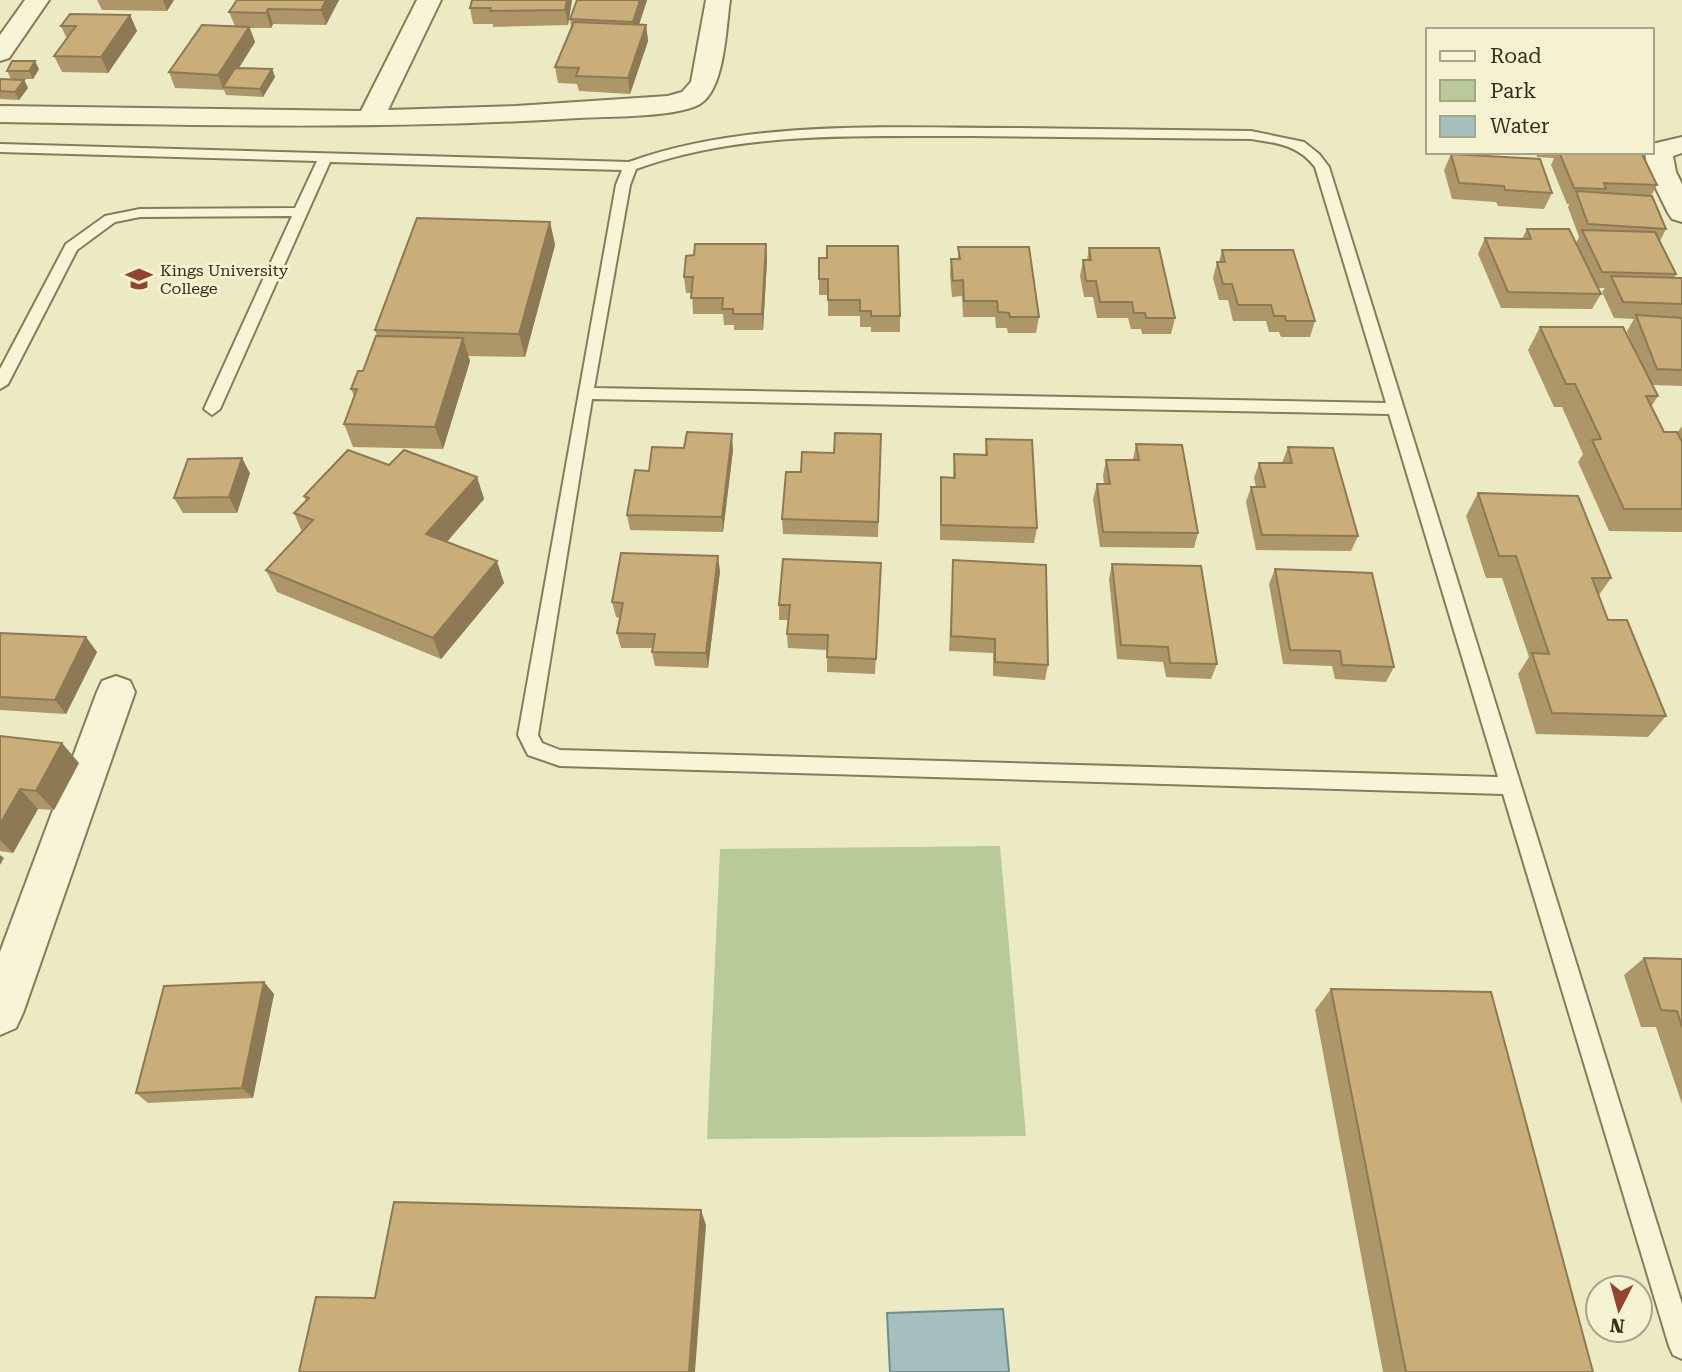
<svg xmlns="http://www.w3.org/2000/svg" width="1682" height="1372" font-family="'Roboto Serif',serif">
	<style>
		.green { fill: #b8ca97 }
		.water { fill: #a4bfbe; stroke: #6c8d8c; stroke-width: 2 }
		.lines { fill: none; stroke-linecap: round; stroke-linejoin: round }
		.service-casing { stroke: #857c5a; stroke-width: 4 }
		.minor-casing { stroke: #857c5a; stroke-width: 4 }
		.tertiary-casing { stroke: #857c5a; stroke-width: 4 }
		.service { fill: #f7f5d5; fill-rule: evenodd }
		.minor { fill: #f7f5d5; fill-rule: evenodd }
		.tertiary { fill: #f7f5d5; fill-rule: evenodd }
		.wall { fill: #ad9668 }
		.shaded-wall { fill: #8d7a55 }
		.building { fill: #c9ae79; stroke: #8d7a55; stroke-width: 2 }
		.labels { text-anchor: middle; stroke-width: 6; stroke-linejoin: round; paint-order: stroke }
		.far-poi-label { font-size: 16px; fill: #362f1e; stroke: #f4f2d1; text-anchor: start }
	</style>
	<rect width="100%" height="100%" fill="#eceac2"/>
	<path class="green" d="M1000,846L1026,1136L707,1139L720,849Z"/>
	<path class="water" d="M1003,1309L1009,1372H890L887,1313Z"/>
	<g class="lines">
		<g class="service-casing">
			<path id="service" d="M1019,128L1251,131L1304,142L1319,154L1329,167L1682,1304V1359L1673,1355L1669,1346L1503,794L560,766L528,755L518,735L616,185L622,170L330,162L220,409L212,415L204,409L292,216L140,217L115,222L77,250L8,384L0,389V369L66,244L105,216L140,209L295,208L317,161L0,152V144L629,162C749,119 892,128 1019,128ZM972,136L1251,139C1277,143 1298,145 1315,167L1386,403L594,388L630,185L636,169C743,130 860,137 972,136ZM592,399L1389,414L1498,777L560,750L542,743L538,735Z"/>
		</g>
		<g class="minor-casing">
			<g id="minor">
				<path d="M417,0H441L388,110L516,106L668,96L682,92L691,82L706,0H730C726,27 725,89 700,104C675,118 609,116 579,118C386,130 193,125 0,122V106L361,111Z"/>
				<path d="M1682,137V153L1673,156L1676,172L1682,184V222L1672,219L1668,213L1648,172L1645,152H1652V144Z"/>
				<path d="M116,676L130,681L135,692L23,1013L16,1028L0,1035V952L97,692L102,681Z"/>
			</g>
		</g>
		<g class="tertiary-casing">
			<path id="tertiary" d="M25,0H49L9,58L0,61V35Z"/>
		</g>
		<use href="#service" class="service"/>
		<use href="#minor" class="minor"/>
		<use href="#tertiary" class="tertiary"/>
	</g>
	<g class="wall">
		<path d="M97,0H174L167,11L102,10Z"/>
		<path d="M339,0L326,25L273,24L271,28H250L255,42L239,68L272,69L275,77L263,97L226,95L224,90L175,88L169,72L235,26L229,12Z"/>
		<path d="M572,0L568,25L493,27V24H473L470,8Z"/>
		<path d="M647,0L639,25H646L648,41L630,94L579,91L577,84L558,83L555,67L571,27L570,19Z"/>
		<path d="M130,15L137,31L108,73L62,72L54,56L67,39L61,26Z"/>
		<path d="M39,69L33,79H11L7,71Z"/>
		<path d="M0,80H24L28,88L19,100L0,99Z"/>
		<path d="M1536,152H1641L1657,185L1651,196L1666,229L1660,241L1676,274L1674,278H1682V386L1652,385L1658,396L1651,407L1664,432L1677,433L1682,426V532L1609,531L1578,462L1583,454L1562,407H1554L1528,350L1540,327L1633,346L1627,331L1634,319L1614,318L1602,292L1605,288H1598L1601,294L1592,309L1501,308L1478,254L1485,238L1522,239L1527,229L1576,243L1579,237L1568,207L1569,204H1567L1551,165L1554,158L1537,157Z"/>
		<path d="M1451,154L1552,193L1544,209L1498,206L1496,202L1452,199L1444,170Z"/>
		<path d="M550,222L555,245L525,357L468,356L470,361L443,449L353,447L344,424L354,396L351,389L363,371L377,336L375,330Z"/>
		<path d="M766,244L767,260L763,330H734V325H724L723,314H693L692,293H686L684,277L694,255Z"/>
		<path d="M958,247L1039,317L1036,333H1008L1007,328H996L995,317H963L962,296L952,297L950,275L951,259H958Z"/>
		<path d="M1089,248L1175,318L1171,334H1142L1141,329H1131L1128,318H1097L1093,297H1084L1080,276L1083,260H1087Z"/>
		<path d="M1222,250L1315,321L1310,337H1281L1279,332H1269L1266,321H1233L1228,300H1219L1213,278L1217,262H1219Z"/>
		<path d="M819,258L900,316V332H871V327H860V316H828V295H819Z"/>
		<path d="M881,434L878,537L783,534L782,519L801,472L834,453Z"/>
		<path d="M986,439L1037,528L1034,543L940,540V493L941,477H953L954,454L985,455Z"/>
		<path d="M1136,444L1198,533L1194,548L1100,547L1093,499L1097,484H1104L1103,475L1106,460H1133Z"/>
		<path d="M1288,447L1358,536L1351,551L1256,550L1246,502L1251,487H1256L1254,478L1259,463H1282Z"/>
		<path d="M733,450L723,532L630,530L627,515L649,471Z"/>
		<path d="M389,465L477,477L484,499L447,542L504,583L441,659L277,592L266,570L302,532L294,513L306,501L304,496Z"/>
		<path d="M250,473L237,513H183L174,498Z"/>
		<path d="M1478,493L1611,578L1599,595L1608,620L1666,716L1648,737L1536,734L1518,674L1529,657L1502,578H1486L1466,516Z"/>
		<path d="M953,560L1048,665L1045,680L993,676V653L949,651Z"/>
		<path d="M881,563L875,674L827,672V650L788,648L787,634L788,620H779V605Z"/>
		<path d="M1112,564L1217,664L1211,679L1166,677L1163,662L1117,659L1109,579Z"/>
		<path d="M1275,569L1394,667L1386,682L1335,679L1332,666L1283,664L1269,584Z"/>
		<path d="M720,571L708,668L655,666L652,652L653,648H621L617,633L620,618L616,617L612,602Z"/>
		<path d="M0,633L97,652L66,714L0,710Z"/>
		<path d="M0,736L79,763L54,810L38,809L13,853L0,851Z"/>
		<path d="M1644,958L1682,959V1104L1656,1027H1641L1624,975Z"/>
		<path d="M264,982L274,994L253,1098L148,1103L136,1093Z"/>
		<path d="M1331,989L1593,1372H1383L1315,1010Z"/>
	</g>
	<g class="shaded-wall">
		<path d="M163,0H174L167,11Z"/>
		<path d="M326,0H339L326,25L321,10Z"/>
		<path d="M567,0H572L568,25L565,10Z"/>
		<path d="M640,0H647L635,37L633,22Z"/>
		<path d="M268,9L273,24L271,28L266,13Z"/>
		<path d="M130,15L137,31L108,73L101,57Z"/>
		<path d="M646,25L648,41L630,94L628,78Z"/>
		<path d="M249,27L255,42L226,88L223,87L218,75Z"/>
		<path d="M35,61L39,69L33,79L29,71Z"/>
		<path d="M272,69L275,77L263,97L260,89Z"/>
		<path d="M24,80L28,88L19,100L15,92Z"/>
		<path d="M550,222L555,245L525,357L519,334Z"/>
		<path d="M766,244L767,260L763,330L762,314Z"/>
		<path d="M463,338L470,361L443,449L435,427Z"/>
		<path d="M732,434L733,450L723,532L722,517Z"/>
		<path d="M242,458L250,473L237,513L229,497Z"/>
		<path d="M477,477L484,499L434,556L426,534Z"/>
		<path d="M718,556L720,571L708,668L706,653Z"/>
		<path d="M497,561L504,583L441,659L433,638Z"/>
		<path d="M86,637L97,652L66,714L55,700Z"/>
		<path d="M62,743L79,763L54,810L36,791Z"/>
		<path d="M20,789L38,809L13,853L0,840V824Z"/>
		<path d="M0,855L4,858L0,865Z"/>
		<path d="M264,982L274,994L253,1098L242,1088Z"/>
		<path d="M701,1210L706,1225L695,1372H689Z"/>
	</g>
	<g class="building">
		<path d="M237,0H326L321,10L268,9L266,13L229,12Z"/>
		<path d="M472,0H567L565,10L490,11L491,8H470Z"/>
		<path d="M577,0H640L633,22L570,19Z"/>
		<path d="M70,14L130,15L101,57L54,56L76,26H61Z"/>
		<path d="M574,22L646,25L628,78L576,76L579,68L555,67Z"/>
		<path d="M202,25L249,27L218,75L169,72Z"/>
		<path d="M12,61H35L29,71H7Z"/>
		<path d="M235,68L272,69L260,89L223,87Z"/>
		<path d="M0,79L24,80L15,92L0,91Z"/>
		<path d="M1559,152H1641L1657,185L1604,183L1606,189L1574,188Z"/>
		<path d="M1451,154L1540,159L1552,193L1505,190L1504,186L1459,183Z"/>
		<path d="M1576,191L1652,196L1666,229L1588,224Z"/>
		<path d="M417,218L550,222L519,334L375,330Z"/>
		<path d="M1527,229H1569L1601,294L1508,292L1485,238L1531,239Z"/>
		<path d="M1582,230L1655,232L1676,274L1602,272Z"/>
		<path d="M695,244H766L762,314H733V309H722L723,298H691L693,277H684L686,256L694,255Z"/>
		<path d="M827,246H898L900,316H871V311H860V300H828V279H819V258H827Z"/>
		<path d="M958,247H1029L1039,317H1010L1009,313L998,312L997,301H964L963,280L953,281L951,259H960Z"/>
		<path d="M1089,248H1159L1175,318H1146L1145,313H1134L1132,302H1100L1096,281H1086L1083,260H1091Z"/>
		<path d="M1222,250H1293L1315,321H1286L1285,316H1274L1271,305H1238L1232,284H1223L1217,262H1225Z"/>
		<path d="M1611,276L1682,278V304L1623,302Z"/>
		<path d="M1636,315L1682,318V370L1657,369Z"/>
		<path d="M1540,327H1623L1658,396H1646L1664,432H1677L1682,442V509H1624L1592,440L1601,439L1575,384H1566Z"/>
		<path d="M376,336L463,338L435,427L344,424L357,389H351L358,371H363Z"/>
		<path d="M687,432L732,434L722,517L627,515L635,470L649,471L652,447L684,448Z"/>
		<path d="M835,433L881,434L878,522L782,519L786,472H801L802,452L834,453Z"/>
		<path d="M986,439L1032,440L1037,528L941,525V477L955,478L954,454L987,455Z"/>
		<path d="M1136,444L1182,445L1198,533L1103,532L1097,484H1110L1106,460H1139Z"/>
		<path d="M1288,447L1333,448L1358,536L1262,535L1251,487H1265L1259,463H1292Z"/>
		<path d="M348,450L389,465L404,450L477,477L426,534L497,561L433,638L266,570L313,520L294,513L309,498L304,496Z"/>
		<path d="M242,458L229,497L174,498L188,459Z"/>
		<path d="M1478,493L1578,496L1611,578H1592L1608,620H1627L1666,716L1552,713L1532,653L1549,654L1516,556H1499Z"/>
		<path d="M621,553L718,556L706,653L652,652L655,634L617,633L623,603L612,602Z"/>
		<path d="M783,559L881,563L876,659L827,657L828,635L787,634L790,605H779Z"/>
		<path d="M953,560L1046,565L1048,665L995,662V639L951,636Z"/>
		<path d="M1112,564L1201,566L1217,664L1170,663L1168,647L1121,645Z"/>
		<path d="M1275,569L1372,573L1394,667L1342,665L1340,651L1290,650Z"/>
		<path d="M0,633L86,637L55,700L0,697Z"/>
		<path d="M0,736L62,743L36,791L20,789L0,824Z"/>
		<path d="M1644,958L1682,959V1027L1677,1011L1661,1010Z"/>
		<path d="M264,982L242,1088L136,1093L164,986Z"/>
		<path d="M1331,989L1491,992L1593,1372H1406Z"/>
		<path d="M394,1202L701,1210L689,1372H299L316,1297L375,1298Z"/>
	</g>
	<defs>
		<g id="university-bare" transform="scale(2.1)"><path d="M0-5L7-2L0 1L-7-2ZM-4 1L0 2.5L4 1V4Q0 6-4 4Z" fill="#92442c" stroke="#f4f2d1" stroke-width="2.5" paint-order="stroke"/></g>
	</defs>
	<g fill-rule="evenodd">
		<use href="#university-bare" x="139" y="279"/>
	</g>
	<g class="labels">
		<g class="far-poi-label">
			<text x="160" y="276">Kings University<tspan x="160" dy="18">College</tspan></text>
		</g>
	</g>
	<rect x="1426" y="28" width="228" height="126" fill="#f4f2d1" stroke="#a8a489" stroke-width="2"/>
	<rect x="1440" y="51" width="35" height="10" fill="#f7f5d5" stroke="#a8a489" stroke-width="2"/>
	<text x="1490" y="63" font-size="21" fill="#362f1e">Road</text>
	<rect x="1440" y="80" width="35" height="21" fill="#b8ca97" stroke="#a8a489" stroke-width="2"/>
	<text x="1490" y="98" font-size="21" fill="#362f1e">Park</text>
	<rect x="1440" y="116" width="35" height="21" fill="#a4bfbe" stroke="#a8a489" stroke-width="2"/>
	<text x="1490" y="133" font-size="21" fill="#362f1e">Water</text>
	<g transform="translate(1619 1309) rotate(186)"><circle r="33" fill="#f4f2d1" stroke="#a8a489" stroke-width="2"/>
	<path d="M0-5L12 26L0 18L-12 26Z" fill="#92442c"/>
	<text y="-10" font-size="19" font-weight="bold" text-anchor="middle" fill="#362f1e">N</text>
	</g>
</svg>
